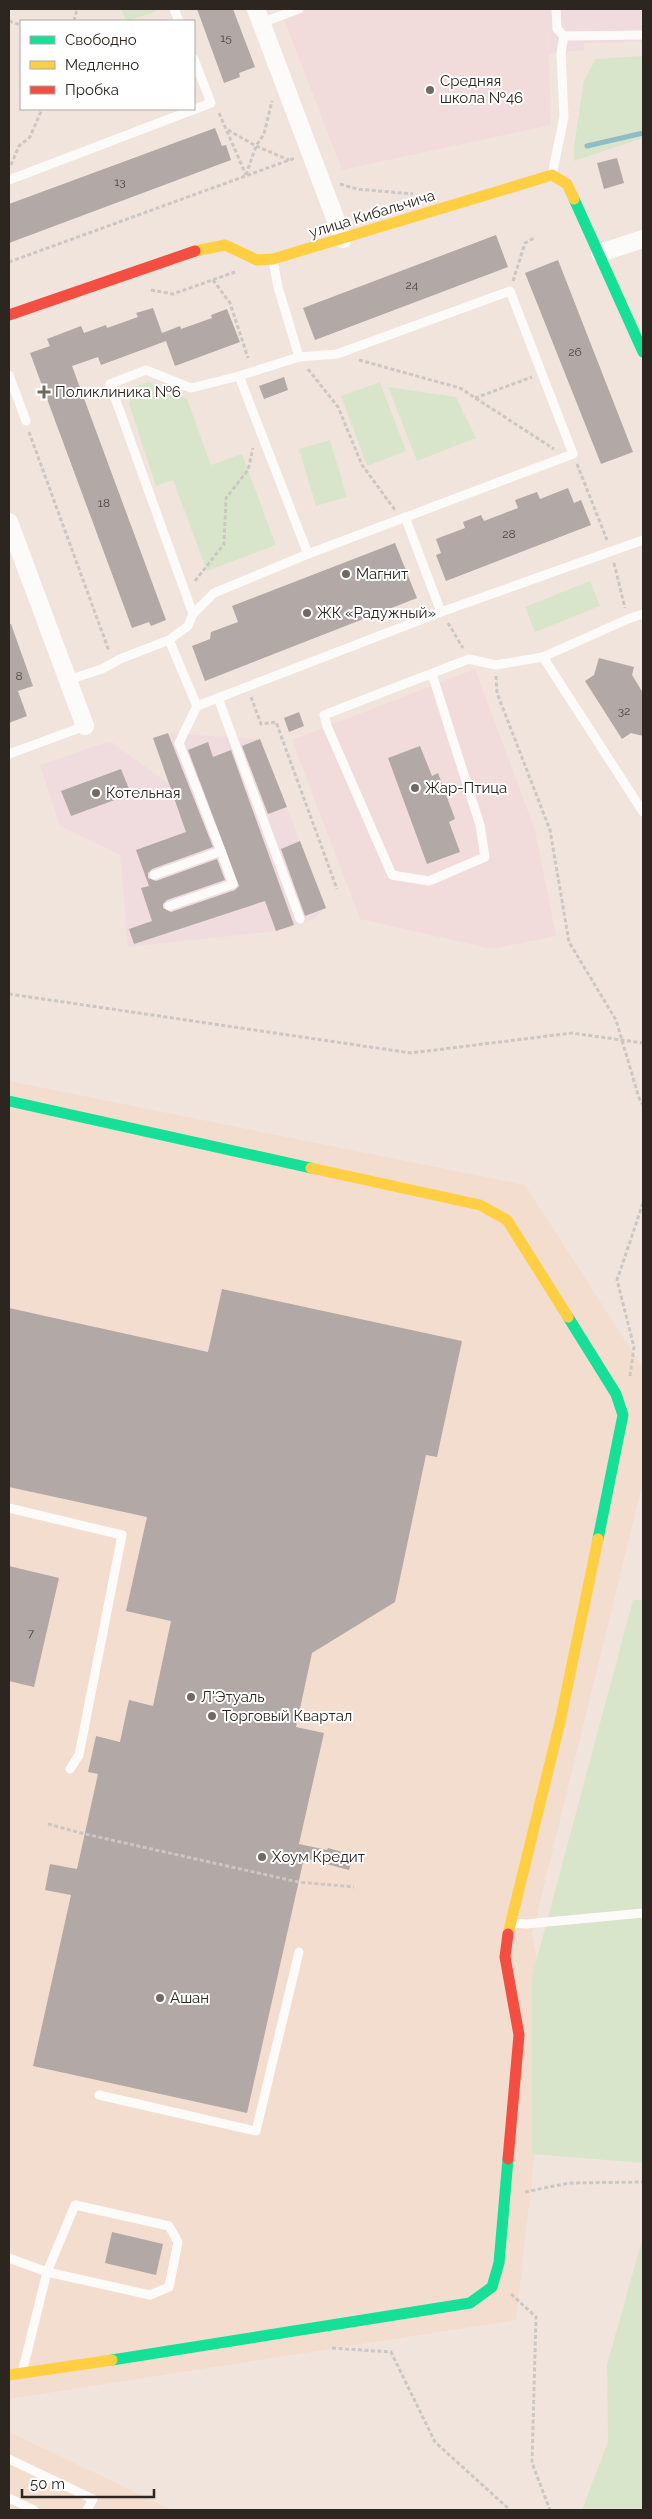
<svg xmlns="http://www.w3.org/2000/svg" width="652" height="2519" font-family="Raleway,sans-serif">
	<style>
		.built { fill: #f3ddce }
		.industrial { fill: #f0dcde }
		.education { fill: #f1dcdb }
		.green { fill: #d9e5ca }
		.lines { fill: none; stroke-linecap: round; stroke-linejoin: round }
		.stream { stroke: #90bcc6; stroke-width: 5 }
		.building { fill: #b2a8a5 }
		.path { stroke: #cbc7c4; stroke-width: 3; stroke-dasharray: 4 2.5; stroke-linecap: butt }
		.lane { stroke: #fdfbfa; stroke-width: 9 }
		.street { stroke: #fdfbfa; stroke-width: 18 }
		.fast { stroke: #16e098; stroke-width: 11 }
		.slow { stroke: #ffcf43; stroke-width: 11 }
		.jam { stroke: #f24e42; stroke-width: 11 }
		.poi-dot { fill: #726861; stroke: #fff; stroke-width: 2 }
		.labels { text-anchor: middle; stroke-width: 4; stroke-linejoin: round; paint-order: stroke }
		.number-label { font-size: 12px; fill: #4e4640 }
		.poi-label { font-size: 15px; fill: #2d251f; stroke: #fff; text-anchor: start }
		.street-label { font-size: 15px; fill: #2d251f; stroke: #fff }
	</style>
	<rect width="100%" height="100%" fill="#f1e4dc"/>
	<g class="built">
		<path d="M9,1081L525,1185L643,1368V1482L532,1934L549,2025L516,2320L9,2399Z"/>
		<path d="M9,2432L118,2484L172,2510H9Z"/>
	</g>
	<g class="industrial">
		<path d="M547,9H643V42L584,43V50L549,54Z"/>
		<path d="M168,733L260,739L326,908L313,919L276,931L128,947L120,855L60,826L40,765L110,741L169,784L153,738Z"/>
	</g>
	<g class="education">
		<path d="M280,9H547L551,125L342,170Z"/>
		<path d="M475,669L535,830L556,936L492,949L360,919L292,740Z"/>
	</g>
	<g class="green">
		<path d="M121,9H155L156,12L126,21Z"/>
		<path d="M643,56V138L574,161V146L584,80L596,59Z"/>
		<path d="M149,382L187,399L211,465L242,454L276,545L207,571L173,480L156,486L129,404L133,387Z"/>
		<path d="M380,382L406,451L367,466L341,396Z"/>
		<path d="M388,387L456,397L476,438L417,461Z"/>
		<path d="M330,440L347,497L316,506L299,449Z"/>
		<path d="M590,581L600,606L535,632L525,607Z"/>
		<path d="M633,1600H643V2163L532,2154V1977Z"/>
		<path d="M642,2240L643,2510H582L608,2441L607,2365Z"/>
	</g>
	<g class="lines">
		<path class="stream" d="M587,146L643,133"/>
	</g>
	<g class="building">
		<path d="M197,9H233L255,67L239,73L240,77L224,83Z"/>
		<path d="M215,128L222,146L226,145L231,160L9,243V204Z"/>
		<path d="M617,158L624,183L604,189L597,163Z"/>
		<path d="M496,235L508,267L315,340L303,308Z"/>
		<path d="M558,260L633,452L601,464L525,273Z"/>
		<path d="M153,308L162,333L180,326L181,329L212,318L211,315L227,309L240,342L175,366L166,341L101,365L98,357L72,366L166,620L151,626L149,622L132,628L30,353L50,346L47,339L81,326L84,333L106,325L107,328L138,317L136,313Z"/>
		<path d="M284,377L288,390L264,399L259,386Z"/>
		<path d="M568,488L574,503L581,500L591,525L446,581L436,555L441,553L436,539L465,528L463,522L481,515L484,521L518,508L515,500L537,492L540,499Z"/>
		<path d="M395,543L417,598L205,681L192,646L210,639L211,632L238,622L232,606Z"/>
		<path d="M9,624H11L33,686L18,691L27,716L9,723Z"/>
		<path d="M599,658L634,667L632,675L643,693V736L631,733L622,739L585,681L594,675Z"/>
		<path d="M299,712L304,726L289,732L284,718Z"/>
		<path d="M168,733L213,847L152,869L148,873V878L156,881L217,859L225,880L167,900L163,904V908L171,912L235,890L239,886L188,750L208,742L213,757L231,750L294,925L276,931L265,901L134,944L129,929L152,921L141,888L149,886L136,850L186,832L153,738Z"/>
		<path d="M260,739L287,807L268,814L242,746Z"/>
		<path d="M420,746L432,776L438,773L455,819L449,822L460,852L427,864L388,758Z"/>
		<path d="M121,769L131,794L71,816L61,791Z"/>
		<path d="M300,841L326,908L305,916L281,849Z"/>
		<path d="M222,1289L462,1341L437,1457L426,1455L395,1602L312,1653L296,1727L324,1733L299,1844L327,1850L328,1848L353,1855L349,1870L304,1858L247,2113L33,2066L71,1895L45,1890L50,1864L77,1869L98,1774L88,1772L96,1736L120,1742L129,1700L153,1706L171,1621L126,1611L147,1517L9,1487V1308L208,1352Z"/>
		<path d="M9,1566L59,1578L34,1687L9,1681Z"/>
		<path d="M112,2232L163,2244L156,2275L105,2263Z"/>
	</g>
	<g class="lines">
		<g class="path">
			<path d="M9,21L21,25"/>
			<path d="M74,21L77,9"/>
			<path d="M219,113L246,175"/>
			<path d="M228,130L256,146L289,160"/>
			<path d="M11,165L19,146L30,137L42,109"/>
			<path d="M246,175L256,146L264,134L272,101"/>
			<path d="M340,184L357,189L413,194"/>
			<path d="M9,262L295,158"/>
			<path d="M213,280L230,303L248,358"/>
			<path d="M513,281L525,243L534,238"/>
			<path d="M151,290L173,294L235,272"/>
			<path d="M359,360L460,388L554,449"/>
			<path d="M308,369L338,407L362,465L395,510"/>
			<path d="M475,398L532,377"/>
			<path d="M29,432L109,651"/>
			<path d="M577,464L607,540"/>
			<path d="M614,563L625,608"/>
			<path d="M195,581L224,544L226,498L248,470L253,448"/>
			<path d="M448,623L463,648"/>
			<path d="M496,676L497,693L550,830L569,942L616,1020L639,1098L643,1105"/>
			<path d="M251,697L261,724L276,722L337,889"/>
			<path d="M9,994L411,1053L572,1033L643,1043"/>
			<path d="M630,1376L634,1347L617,1280L643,1203"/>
			<path d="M48,1824L85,1834L298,1882L354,1887"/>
			<path d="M525,2192L569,2183L643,2182"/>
			<path d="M511,2294L536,2317L532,2463L550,2510"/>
			<path d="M332,2348L391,2352L435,2442L510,2510"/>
		</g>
		<g class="lane">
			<path d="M174,9L179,21"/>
			<path d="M556,9L557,29L564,36L643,35"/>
			<path d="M261,23L299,9"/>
			<path d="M552,175L564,117L561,53L564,36"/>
			<path d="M9,180L211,103L194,59"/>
			<path d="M9,375L26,421"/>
			<path d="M239,376L308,554L573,454L510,291L337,354L299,357L278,287L273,261"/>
			<path d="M405,517L441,612L643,540"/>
			<path d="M193,614L214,593L308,554"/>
			<path d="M169,640L197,706L441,612"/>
			<path d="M543,657L643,812"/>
			<path d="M432,674L480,825L485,857L429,881L392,875L327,726L324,715L469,659L496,665L543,657L628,619L643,614"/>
			<path d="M68,680L102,669L120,659L169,640L188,626L193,614L110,384L146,370L191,388L239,376L299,357"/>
			<path d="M218,698L300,919"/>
			<path d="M9,754L85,726"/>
			<path d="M154,875L221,851L179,743L197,706"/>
			<path d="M169,906L233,884L221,851"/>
			<path d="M9,1508L122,1535L79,1755L70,1769"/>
			<path d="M512,1923L526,1924L643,1913"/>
			<path d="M99,2095L256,2131L299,1952"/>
			<path d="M9,2258L47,2272L150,2295L169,2287L178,2242L169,2226L75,2205L47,2272L22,2373"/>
			<path d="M9,2459L93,2499L87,2510"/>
			<path d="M9,2498L34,2510"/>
		</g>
		<g class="street">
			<path d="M256,9L343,239"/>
			<path d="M600,253L643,239"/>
			<path d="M9,522L85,726"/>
		</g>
		<g class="fast">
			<path d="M574,199L643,352"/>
			<path d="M9,1101L311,1168"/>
			<path d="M568,1317L616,1394L623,1415L598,1539"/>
			<path d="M112,2360L470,2303L492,2287L499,2263L508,2159"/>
		</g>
		<g class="slow">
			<path d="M195,251L225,245L257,260L273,259L552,175L567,184L574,199"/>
			<path d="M311,1168L480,1205L507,1220L568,1317"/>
			<path d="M508,1934L560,1722L598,1539"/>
			<path d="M9,2375L112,2360"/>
		</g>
		<g class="jam">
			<path d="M9,315L195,251"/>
			<path d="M508,1934L505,1957L519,2035L508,2159"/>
		</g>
	</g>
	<g class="poi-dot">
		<circle cx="430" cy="90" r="5"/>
		<path d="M41.5 384.5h5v5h5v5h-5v5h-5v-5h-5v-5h5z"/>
		<circle cx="346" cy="574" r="5"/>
		<circle cx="307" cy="613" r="5"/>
		<circle cx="415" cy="788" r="5"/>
		<circle cx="96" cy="793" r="5"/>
		<circle cx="191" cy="1697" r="5"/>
		<circle cx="212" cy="1716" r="5"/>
		<circle cx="262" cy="1857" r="5"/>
		<circle cx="160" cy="1998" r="5"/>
	</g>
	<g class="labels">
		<g class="number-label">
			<text x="226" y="42">15</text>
			<text x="120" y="186">13</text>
			<text x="412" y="289">24</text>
			<text x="575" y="356">26</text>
			<text x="104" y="507">18</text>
			<text x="509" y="538">28</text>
			<text x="19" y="680">8</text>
			<text x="624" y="715">32</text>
			<text x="31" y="1637">7</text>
		</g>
		<g class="poi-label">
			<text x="440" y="86">Средняя<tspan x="440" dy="17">школа №46</tspan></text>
			<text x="55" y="397">Поликлиника №6</text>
			<text x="356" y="579">Магнит</text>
			<text x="317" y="618">ЖК «Радужный»</text>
			<text x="425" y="793">Жар-Птица</text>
			<text x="106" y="798">Котельная</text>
			<text x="201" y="1702">Л'Этуаль</text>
			<text x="222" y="1721">Торговый Квартал</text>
			<text x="272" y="1862">Хоум Кредит</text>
			<text x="170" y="2003">Ашан</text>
		</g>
		<g class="street-label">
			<text transform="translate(372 214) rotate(-17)" y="5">улица Кибальчича</text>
		</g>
	</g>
	<rect width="652" height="2519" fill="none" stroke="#2d251f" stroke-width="20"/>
	<rect x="20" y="20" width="175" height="90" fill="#ffffff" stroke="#aba8a5"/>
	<rect x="30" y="36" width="25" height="8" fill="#16e098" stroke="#aba8a5"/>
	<text x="65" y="45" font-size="15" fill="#2d251f">Свободно</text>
	<rect x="30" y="61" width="25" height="8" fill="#ffcf43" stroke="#aba8a5"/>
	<text x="65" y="70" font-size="15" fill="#2d251f">Медленно</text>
	<rect x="30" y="86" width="25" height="8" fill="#f24e42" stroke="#aba8a5"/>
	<text x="65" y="95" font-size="15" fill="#2d251f">Пробка</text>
	<path d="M22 2489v8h132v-8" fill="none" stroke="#2d251f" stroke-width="2.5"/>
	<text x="30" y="2489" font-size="15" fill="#2d251f" stroke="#ffffff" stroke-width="4" paint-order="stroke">50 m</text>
</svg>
